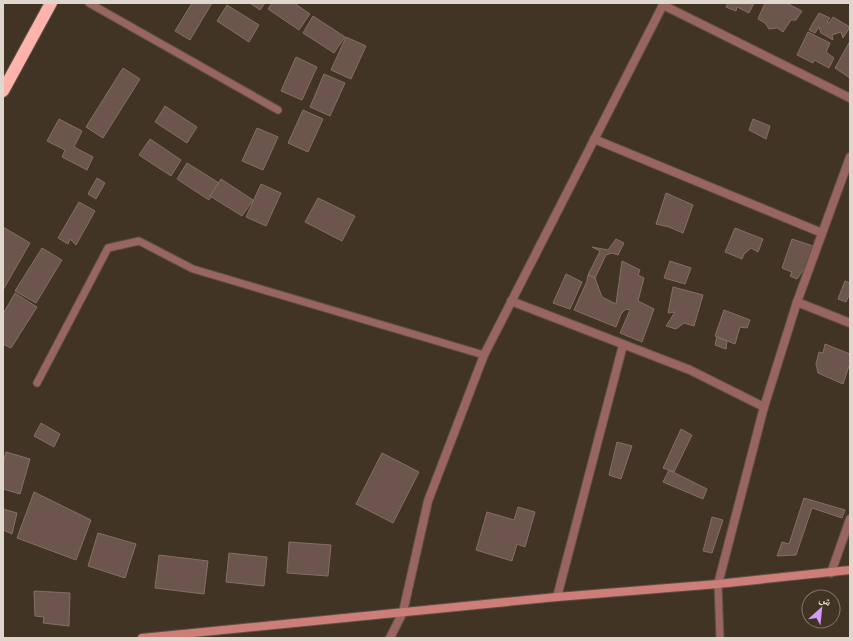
<svg xmlns="http://www.w3.org/2000/svg" width="853" height="641" font-family="'Archivo Narrow','Noto Naskh Arabic',sans-serif">
	<style>
		.building { fill: #6b554c; stroke: #856f65 }
		.lines { fill: none; stroke-linecap: round; stroke-linejoin: round }
		.lane-casing { stroke: #5e5142; stroke-width: 9 }
		.street-casing { stroke: #5e5142; stroke-width: 10 }
		.secondary-casing { stroke: #5e5142; stroke-width: 10 }
		.highway-casing { stroke: #5e5142; stroke-width: 14 }
		.lane { stroke: #986561; stroke-width: 7 }
		.street { stroke: #986561; stroke-width: 8 }
		.secondary { stroke: #ce7e78; stroke-width: 8 }
		.highway { stroke: #feb3ac; stroke-width: 12 }
	</style>
	<rect width="100%" height="100%" fill="#423424"/>
	<g class="building">
		<path d="M192,3H212L190,40L175,31Z"/>
		<path d="M250,3H265L260,10Z"/>
		<path d="M272,3H294L310,14L299,30L268,9Z"/>
		<path d="M728,3H754L749,13L737,7L736,11L726,7Z"/>
		<path d="M765,3H786L802,11L796,20H791L783,32L777,28L769,29L765,23L758,19Z"/>
		<path d="M227,5L259,25L249,42L217,21Z"/>
		<path d="M819,13L830,18L827,22L829,23L833,17L850,27L843,38L841,32L832,35L833,40L821,33L819,27L815,33L809,30Z"/>
		<path d="M313,16L345,37L334,53L303,33Z"/>
		<path d="M808,32L830,43L826,52L834,58L829,68L814,60L813,63L797,55Z"/>
		<path d="M346,37L366,46L351,79L331,70Z"/>
		<path d="M850,41V78L835,68Z"/>
		<path d="M296,57L317,67L302,100L281,91Z"/>
		<path d="M123,68L140,79L103,138L86,127Z"/>
		<path d="M324,74L345,83L330,116L310,107Z"/>
		<path d="M165,106L197,127L187,143L155,122Z"/>
		<path d="M303,110L323,119L308,152L288,143Z"/>
		<path d="M59,119L82,131L74,147L93,157L87,170L62,157L65,150L47,141Z"/>
		<path d="M753,119L770,126L766,139L749,130Z"/>
		<path d="M257,128L278,137L263,170L242,161Z"/>
		<path d="M150,139L181,160L171,176L139,155Z"/>
		<path d="M187,163L219,183L209,200L177,179Z"/>
		<path d="M97,178L105,183L96,199L88,194Z"/>
		<path d="M221,179L253,200L242,216L210,196Z"/>
		<path d="M261,184L281,193L266,226L246,217Z"/>
		<path d="M666,193L693,205L683,233L669,227L656,224Z"/>
		<path d="M318,198L355,216L342,241L305,222Z"/>
		<path d="M79,202L95,211L76,245L70,239L68,244L58,238Z"/>
		<path d="M3,227L30,243L3,290Z"/>
		<path d="M735,228L763,239L758,252L751,248L744,254L742,259L725,252Z"/>
		<path d="M616,239L624,243L618,255L612,253L606,255L595,278L588,275L600,251L592,247L608,250Z"/>
		<path d="M792,239L813,246L809,262L797,279L790,276L792,272L782,268Z"/>
		<path d="M42,248L62,260L36,303L15,291Z"/>
		<path d="M622,261L640,270L638,275L644,278L638,301L654,309L642,342L620,333L630,310L626,309L621,314L616,327L574,310L587,281L588,275L595,278L602,297L616,304Z"/>
		<path d="M670,261L691,268L685,284L664,278Z"/>
		<path d="M566,274L582,282L570,309L553,303Z"/>
		<path d="M845,281L850,283V296L849,295L846,302L838,299Z"/>
		<path d="M673,287L703,295L694,326L684,323L676,329L666,326L675,312L668,313Z"/>
		<path d="M15,293L37,307L11,348L3,344V314Z"/>
		<path d="M724,310L750,320L747,328L740,327L735,344L715,336Z"/>
		<path d="M717,337L727,341L726,349L715,345Z"/>
		<path d="M825,344L850,354V363L843,384L818,373L816,364L819,352L823,353Z"/>
		<path d="M41,423L60,434L54,447L34,436Z"/>
		<path d="M681,429L692,435L674,472L663,468Z"/>
		<path d="M617,442L632,446L621,479L609,475Z"/>
		<path d="M6,452L30,459L20,494L3,489V464Z"/>
		<path d="M382,453L419,472L393,523L356,504Z"/>
		<path d="M669,470L707,489L703,499L663,482Z"/>
		<path d="M34,492L91,520L76,560L17,538Z"/>
		<path d="M804,498L845,510L842,518L812,508L796,555L777,556L782,542L789,544Z"/>
		<path d="M518,507L535,512L525,547L517,544L512,561L476,550L487,512L514,520Z"/>
		<path d="M3,509L17,513L12,534L3,530Z"/>
		<path d="M712,517L723,520L712,553L703,551Z"/>
		<path d="M98,533L136,544L125,578L88,566Z"/>
		<path d="M289,542L331,545L328,576L287,573Z"/>
		<path d="M229,553L267,557L264,586L226,582Z"/>
		<path d="M159,555L208,561L204,594L155,588Z"/>
		<path d="M34,591L70,593L69,626L43,623L44,617L35,616Z"/>
	</g>
	<g class="lines">
		<g class="lane-casing">
			<g id="lane">
				<path d="M89,3L278,110"/>
				<path d="M37,383L108,248L139,241L193,269L484,355"/>
				<path d="M718,584L720,638"/>
			</g>
		</g>
		<g class="street-casing">
			<g id="street">
				<path d="M663,5L850,98"/>
				<path d="M594,139L822,233"/>
				<path d="M511,301L690,370L764,407"/>
				<path d="M797,302L850,323"/>
				<path d="M831,573L850,519"/>
				<path d="M718,584L764,407L797,302L850,157"/>
				<path d="M557,597L623,345"/>
				<path d="M390,638L403,612L428,501L484,355L664,3"/>
			</g>
		</g>
		<g class="secondary-casing">
			<path id="secondary" d="M142,638L557,597L718,584L850,570"/>
		</g>
		<g class="highway-casing">
			<path id="highway" d="M3,91L51,3"/>
		</g>
		<use href="#lane" class="lane"/>
		<use href="#street" class="street"/>
		<use href="#secondary" class="secondary"/>
		<use href="#highway" class="highway"/>
	</g>
	<rect width="853" height="641" fill="none" stroke="#dfd7cd" stroke-width="8"/>
	<g transform="translate(821 609) rotate(27)"><circle r="19" fill="#423424" stroke="#817568"/>
	<path d="M0-3L7 15L0 10L-7 15Z" fill="#d59bfa"/>
	<text y="-6" font-size="11" font-weight="bold" text-anchor="middle" fill="#dfd7cd">ش</text>
	</g>
</svg>
